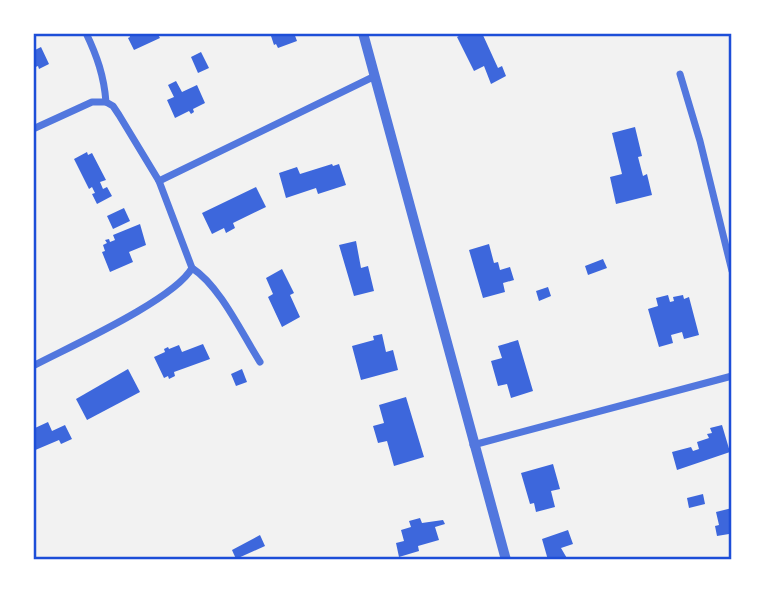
<svg xmlns="http://www.w3.org/2000/svg" width="765" height="593" font-family="'Public Sans',sans-serif">
	<style>
		.building { fill: #3d67dc }
		.lines { fill: none; stroke-linecap: round; stroke-linejoin: round }
		.minor { stroke: #5277de; stroke-width: 7 }
		.tertiary { stroke: #5277de; stroke-width: 10 }
		.neatline { fill: none; stroke: #1d4ed8; stroke-width: 2.5 }
	</style>
	<rect width="100%" height="100%" fill="#f2f2f2"/>
	<g class="building">
		<path d="M129,33H157L160,38L134,50L128,38L130,37Z"/>
		<path d="M270,33H294L297,41L278,48L276,44L274,45Z"/>
		<path d="M464,33H482L498,68L502,66L506,76L491,84L484,66L474,71L457,37Z"/>
		<path d="M41,47L49,64L39,69L38,66L33,68V51Z"/>
		<path d="M201,52L209,68L198,73L191,57Z"/>
		<path d="M176,81L182,92L197,85L205,103L193,109L194,112L191,114L189,111L175,118L167,100L174,97L168,85Z"/>
		<path d="M635,127L642,156L638,157L643,176L647,174L652,195L616,204L610,177L622,174L612,133Z"/>
		<path d="M87,152L88,155L92,153L106,180L100,182L103,189L107,187L112,196L97,204L92,194L95,193L92,187L89,189L74,159Z"/>
		<path d="M332,164L333,166L339,164L346,185L318,194L316,188L286,198L279,173L297,167L300,174Z"/>
		<path d="M256,187L266,207L233,223L235,228L226,233L224,228L212,234L202,213Z"/>
		<path d="M124,208L130,221L113,229L107,216Z"/>
		<path d="M140,224L146,245L129,252L133,262L110,272L102,252L105,251L103,245L107,243L105,240L109,239L110,242L115,240L113,235Z"/>
		<path d="M356,241L361,268L368,266L374,291L354,296L339,245Z"/>
		<path d="M489,244L494,263L498,262L500,270L510,267L514,280L503,283L505,292L483,298L469,250Z"/>
		<path d="M603,259L607,268L588,275L585,266Z"/>
		<path d="M282,269L294,293L290,295L300,317L282,327L268,297L273,294L266,278Z"/>
		<path d="M548,287L551,296L539,301L536,291Z"/>
		<path d="M668,295L670,302L674,301L673,297L683,295L684,299L689,297L699,335L684,339L682,332L671,335L673,343L659,347L648,309L658,306L656,298Z"/>
		<path d="M382,334L386,352L393,350L398,370L361,380L352,346L374,340L373,336Z"/>
		<path d="M518,340L533,391L511,398L507,384L498,386L491,361L502,358L498,346Z"/>
		<path d="M203,344L210,359L174,372L175,376L169,379L168,376L164,378L154,357L165,352L164,349L168,347L169,349L179,345L182,352Z"/>
		<path d="M128,369L140,392L87,420L76,399Z"/>
		<path d="M242,369L247,382L236,386L231,374Z"/>
		<path d="M406,397L424,457L394,466L387,441L378,443L373,426L384,423L379,405Z"/>
		<path d="M48,422L52,431L65,425L72,439L61,444L59,440L33,451V424L35,428Z"/>
		<path d="M722,425L730,452L677,470L672,452L691,447L693,451L699,449L697,442L709,438L707,434L712,433L710,428Z"/>
		<path d="M553,464L560,489L551,491L555,507L536,512L534,503L530,504L521,473Z"/>
		<path d="M703,494L705,504L689,508L687,498Z"/>
		<path d="M732,508V539L729,534L717,536L715,526L719,525L716,512Z"/>
		<path d="M420,518L422,523L443,520L445,524L435,527L439,540L418,546L419,551L399,557L396,543L404,541L401,530L411,527L409,521Z"/>
		<path d="M568,530L573,544L561,548L568,560H548L542,539Z"/>
		<path d="M260,535L265,546L236,559L232,550Z"/>
	</g>
	<g class="lines">
		<g class="minor">
			<path d="M86,33C97,56 104,76 106,102L113,106L119,115L159,181L192,268C220,286 242,334 260,362"/>
			<path d="M680,74L700,141L732,271"/>
			<path d="M33,129L92,102H106"/>
			<path d="M159,181L375,76"/>
			<path d="M33,366C69,347 174,300 192,268"/>
			<path d="M473,445L732,376"/>
		</g>
		<path class="tertiary" d="M363,33L506,560"/>
	</g>
	<rect width="765" height="593" fill="none" stroke="#ffffff" stroke-width="70"/>
	<rect x="35" y="35" width="695" height="523" class="neatline"/>
</svg>
